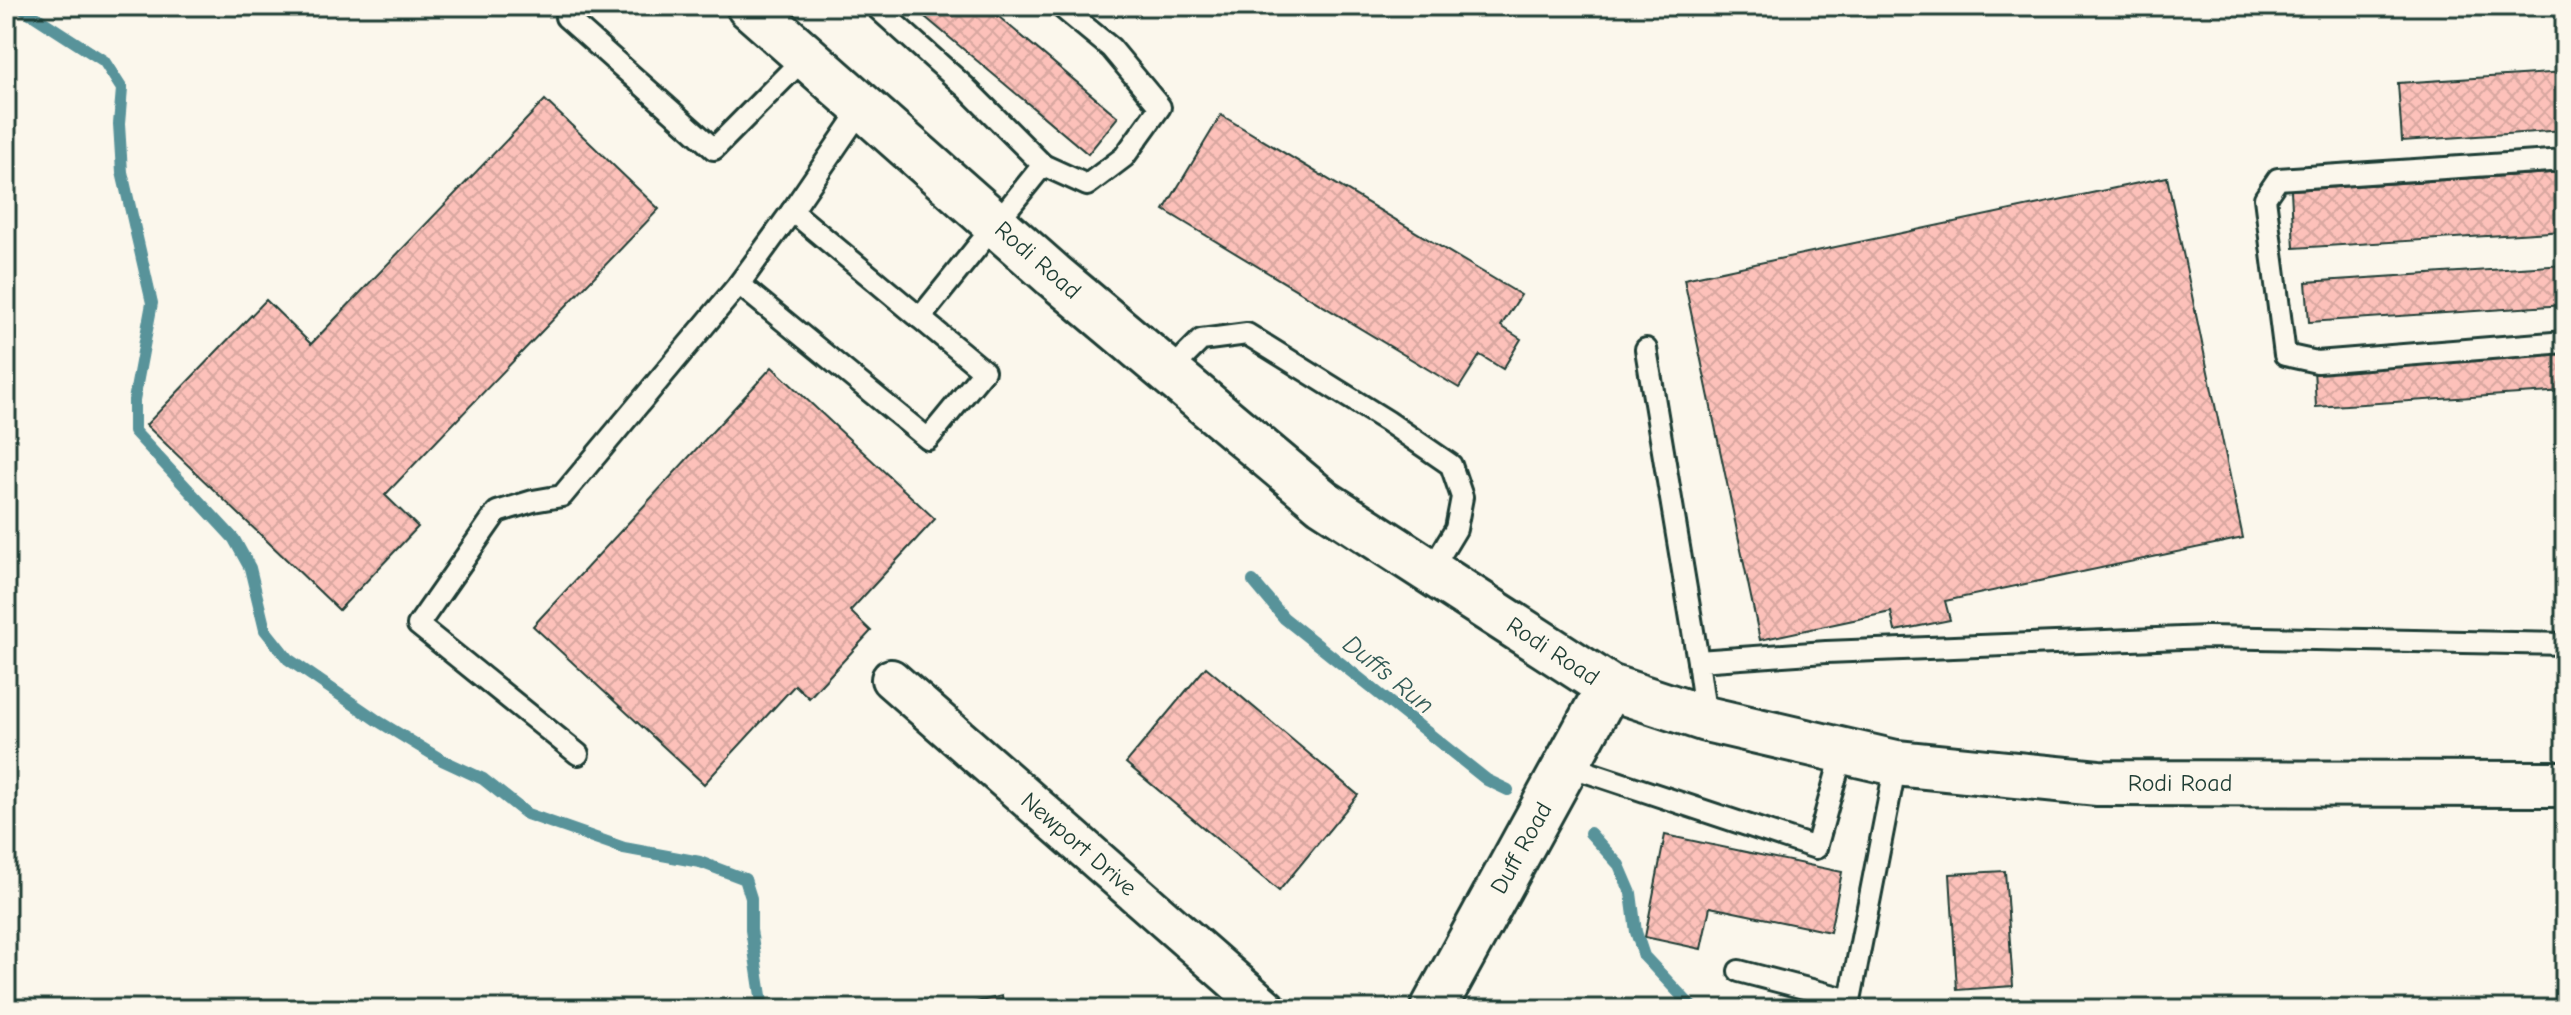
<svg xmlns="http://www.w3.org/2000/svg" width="2571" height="1015" viewBox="0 0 2571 1015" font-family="'Comic Neue',sans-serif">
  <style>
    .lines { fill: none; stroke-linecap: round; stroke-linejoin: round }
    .stream { stroke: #59939a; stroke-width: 12 }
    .building { fill: url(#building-cross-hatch); stroke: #1f3d34; stroke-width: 2 }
    .service-casing { stroke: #1f3d34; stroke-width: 26 }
    .minor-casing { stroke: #1f3d34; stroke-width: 44 }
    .tertiary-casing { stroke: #1f3d34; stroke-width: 50 }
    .primary-casing { stroke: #1f3d34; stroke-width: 50 }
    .service { stroke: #fbf7ec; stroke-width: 20 }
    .minor { stroke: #fbf7ec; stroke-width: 38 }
    .tertiary { stroke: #fbf7ec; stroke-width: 44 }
    .primary { stroke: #fbf7ec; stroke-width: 44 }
    .labels { text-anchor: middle; stroke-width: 6; stroke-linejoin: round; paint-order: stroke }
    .street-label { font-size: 24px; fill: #1f3d34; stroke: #fbf7ec }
    .water-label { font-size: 26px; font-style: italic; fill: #325a56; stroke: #fbf7ec }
  </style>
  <defs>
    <pattern id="building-cross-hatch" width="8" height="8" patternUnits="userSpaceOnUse" patternTransform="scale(2)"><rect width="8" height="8" fill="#fdc1ba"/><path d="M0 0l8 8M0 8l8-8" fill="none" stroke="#d8a7a0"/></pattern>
  </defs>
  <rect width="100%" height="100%" fill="#fbf7ec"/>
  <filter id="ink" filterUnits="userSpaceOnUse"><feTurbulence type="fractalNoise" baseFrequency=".0125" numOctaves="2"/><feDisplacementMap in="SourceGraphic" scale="16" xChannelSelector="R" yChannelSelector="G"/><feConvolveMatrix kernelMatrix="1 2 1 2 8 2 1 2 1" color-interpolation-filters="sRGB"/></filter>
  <g filter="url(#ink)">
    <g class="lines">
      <g class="stream">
        <path d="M 19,6 L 104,61 L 122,89 L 119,124 L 122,172 L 152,303 L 134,400 L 134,431 L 234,539 L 250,568 L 265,630 L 288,659 L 378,721 L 442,760 L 483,779 L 527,814 L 624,848 L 700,862 L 745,879 L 751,898 L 751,930 L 763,1009"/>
        <path d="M 1253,581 L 1284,618 L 1487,780 L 1508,790"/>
        <path d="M 1590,833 L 1619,865 L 1631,893 L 1636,932 L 1644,956 L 1694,1009"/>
      </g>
    </g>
    <g class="building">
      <path d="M 912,6 L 986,6 L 1118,117 L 1088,154 Z"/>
      <path d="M 2565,72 L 2565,130 L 2402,141 L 2398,83 Z"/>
      <path d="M 545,100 L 659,209 L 385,495 L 418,527 L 339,610 L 146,425 L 266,300 L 311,344 Z"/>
      <path d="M 1221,115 L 1521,295 L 1501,326 L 1521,339 L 1503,369 L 1480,355 L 1459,388 L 1164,210 Z"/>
      <path d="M 2565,172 L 2565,231 L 2294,248 L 2291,190 Z"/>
      <path d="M 2167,177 L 2243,538 L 1945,601 L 1950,620 L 1895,631 L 1891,612 L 1760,640 L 1684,279 Z"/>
      <path d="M 2565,265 L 2565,305 L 2309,322 L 2306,282 Z"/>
      <path d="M 2565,351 L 2565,391 L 2316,407 L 2314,368 Z"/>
      <path d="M 772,367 L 935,519 L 850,611 L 871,631 L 809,698 L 795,685 L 704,784 L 533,626 Z"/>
      <path d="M 1206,667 L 1358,795 L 1279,891 L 1126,763 Z"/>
      <path d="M 1665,835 L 1842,872 L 1830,932 L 1710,907 L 1701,949 L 1645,937 Z"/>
      <path d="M 2005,871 L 2013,986 L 1957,990 L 1950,874 Z"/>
      <path d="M 1002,996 L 1004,1009 L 946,1009 Z"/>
    </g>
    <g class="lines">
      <g class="service-casing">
        <g id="service">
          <path d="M 575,6 L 566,17 L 714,149 L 806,56"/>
          <path d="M 875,6 L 965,87 L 1043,165 L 1087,185 L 1124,157 L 1160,107 L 1111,48 L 1060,6"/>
          <path d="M 863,107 L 792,211 L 920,318 L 1043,165"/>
          <path d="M 2565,160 L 2278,179 L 2265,198 L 2285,355 L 2317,362 L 2565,342"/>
          <path d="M 792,211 L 739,284 L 928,439 L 984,371 L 920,318"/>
          <path d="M 1646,349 L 1698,661"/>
          <path d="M 1169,372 L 1201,340 L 1247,334 L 1387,421 L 1451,465 L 1462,497 L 1456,529 L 1430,572"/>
          <path d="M 1706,719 L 1698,661 L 1826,652 L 2207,637 L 2565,644"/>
          <path d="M 578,754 L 418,625 L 497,512 L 533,501 L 562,496 L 739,284"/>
          <path d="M 1566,765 L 1816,848 L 1843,751"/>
          <path d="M 1739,971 L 1850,1000 L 1896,763"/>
        </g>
      </g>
      <g class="minor-casing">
        <path id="minor" d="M 891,679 L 1267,1009"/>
      </g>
      <g class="tertiary-casing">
        <path id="tertiary" d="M 1433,1009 L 1609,687"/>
      </g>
      <g class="primary-casing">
        <path id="primary" d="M 749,6 L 1053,275 L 1323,502 L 1609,687 L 1706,719 L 1896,763 L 2098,783 L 2565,784"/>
      </g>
      <use href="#service" class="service"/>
      <use href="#minor" class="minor"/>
      <use href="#tertiary" class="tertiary"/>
      <use href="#primary" class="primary"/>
    </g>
  </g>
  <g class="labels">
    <g class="street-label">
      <text transform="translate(1038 260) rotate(41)" y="8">Rodi Road</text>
      <text transform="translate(1553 651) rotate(33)" y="8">Rodi Road</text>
      <text x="2180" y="791">Rodi Road</text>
      <text transform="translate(1079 844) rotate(41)" y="8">Newport Drive</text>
      <text transform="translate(1521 848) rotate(-61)" y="8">Duff Road</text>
    </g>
    <g class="water-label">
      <text transform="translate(1389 674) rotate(39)" y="9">Duffs Run</text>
    </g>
  </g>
  <rect width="2571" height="1015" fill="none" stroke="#fbf7ec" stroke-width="32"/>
  <rect x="16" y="16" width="2539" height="983" fill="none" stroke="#1f3d34" stroke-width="3" filter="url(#ink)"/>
</svg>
